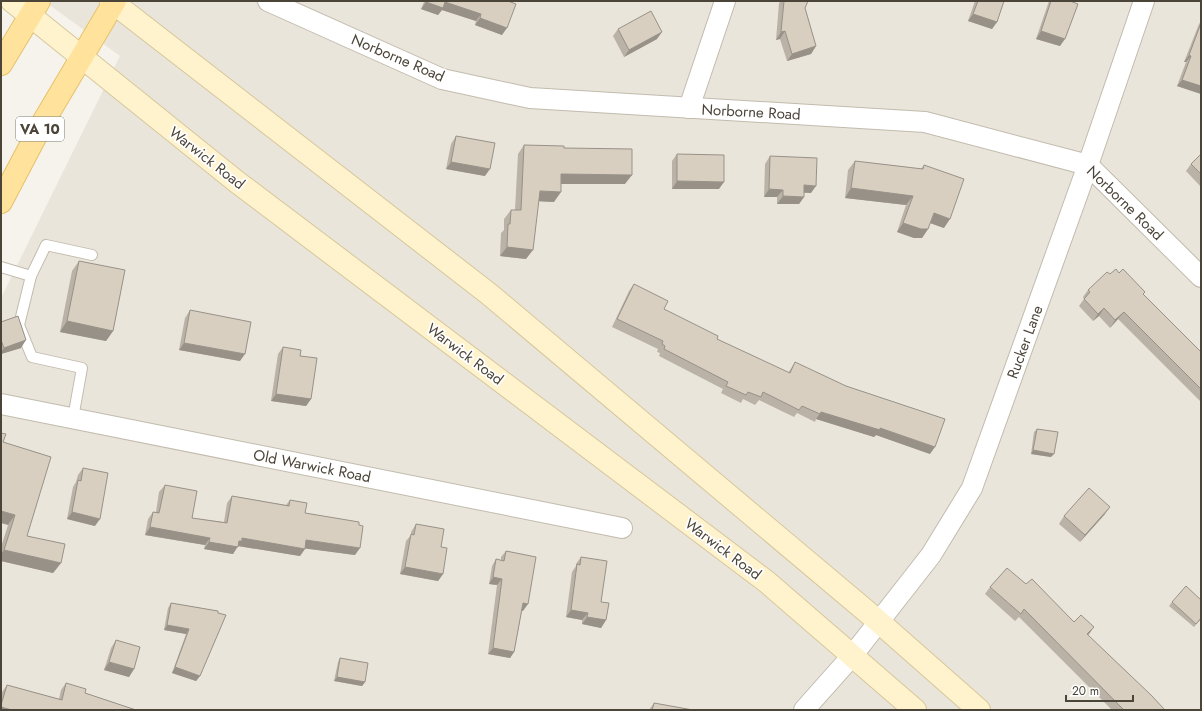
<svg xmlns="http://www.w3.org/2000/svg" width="1202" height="711" viewBox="0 0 1202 711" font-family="Jost,sans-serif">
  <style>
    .residential { fill: #eae5da }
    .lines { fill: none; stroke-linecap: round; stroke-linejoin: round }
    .lane-casing { stroke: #c2bbae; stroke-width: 12 }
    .street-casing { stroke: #c2bbae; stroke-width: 22 }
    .secondary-casing { stroke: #d6c79b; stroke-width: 24 }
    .primary-casing { stroke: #e6c16a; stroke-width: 24 }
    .lane { stroke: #fff; stroke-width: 10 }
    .street { stroke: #fff; stroke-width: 20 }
    .secondary { stroke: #fff3cd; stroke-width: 22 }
    .primary { stroke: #ffe39c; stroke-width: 22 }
    .wall { fill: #bab2a6 }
    .shaded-wall { fill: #979187 }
    .building { fill: #d8cfc1; stroke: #979187 }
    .labels { text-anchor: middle; stroke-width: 3.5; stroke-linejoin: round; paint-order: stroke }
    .shield { fill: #fff; stroke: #817c74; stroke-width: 1 }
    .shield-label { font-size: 14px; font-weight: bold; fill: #4b4439 }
    .street-label { font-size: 15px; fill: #4b4439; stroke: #fff }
  </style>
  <rect width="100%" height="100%" fill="#f6f3ec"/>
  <path class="residential" d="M 44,1 L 1201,1 L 1201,710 L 1,710 L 1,298 L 120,56 Z"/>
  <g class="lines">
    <g class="lane-casing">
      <g id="lane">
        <path d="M 1,267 L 31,276 L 46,245 L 92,255"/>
        <path d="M 31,276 L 19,325 L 32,357 L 82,368 L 73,418"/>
      </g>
    </g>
    <g class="street-casing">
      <g id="street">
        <path d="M 268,1 L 442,79 L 530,98 L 925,122 L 1088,165 L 1201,277"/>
        <path d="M 689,108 L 725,1"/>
        <path d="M 1,404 L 622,528"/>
        <path d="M 804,710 L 852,656 L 931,555 L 972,488 L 1088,165 L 1144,1"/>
      </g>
    </g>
    <g class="secondary-casing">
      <g id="secondary">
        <path d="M 12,1 L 237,182 L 767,582 L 915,710"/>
        <path d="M 111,1 L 489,294 L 878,621 L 979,710"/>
      </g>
    </g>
    <g class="primary-casing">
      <g id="primary">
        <path d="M 1,64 L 39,1"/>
        <path d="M 1,202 L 42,124 L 115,1"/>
      </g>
    </g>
    <use href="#lane" class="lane"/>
    <use href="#street" class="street"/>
    <use href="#secondary" class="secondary"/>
    <use href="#primary" class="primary"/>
  </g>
  <g class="wall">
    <path d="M 421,1 L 508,1 L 502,35 L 475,25 L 476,21 L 442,10 L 438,15 L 421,9 L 424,2 Z"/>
    <path d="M 781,1 L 808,1 L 805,8 L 816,46 L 811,54 L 787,61 L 780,39 L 776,40 L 779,3 Z"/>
    <path d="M 975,1 L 1004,1 L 997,22 L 992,29 L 968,21 Z"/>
    <path d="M 1049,1 L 1070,1 L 1060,46 L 1036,39 Z"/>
    <path d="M 1201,21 L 1201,94 L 1177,86 L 1186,62 L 1184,62 L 1199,24 Z"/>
    <path d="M 618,29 L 657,39 L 624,57 L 613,36 Z"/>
    <path d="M 456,136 L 485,176 L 446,169 L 451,144 Z"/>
    <path d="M 524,145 L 564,148 L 625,184 L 561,184 L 554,202 L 538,201 L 526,259 L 500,256 L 501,233 L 504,230 L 504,219 L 511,210 L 515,210 L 518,154 Z"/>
    <path d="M 677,154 L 719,189 L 672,189 L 672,161 Z"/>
    <path d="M 1201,154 L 1201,187 L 1186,171 L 1191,164 Z"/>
    <path d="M 770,156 L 811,193 L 804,193 L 804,197 L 799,204 L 777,204 L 777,197 L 764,197 L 765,164 Z"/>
    <path d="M 855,161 L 921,169 L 924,165 L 944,228 L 930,223 L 928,229 L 922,238 L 914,238 L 897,232 L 906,205 L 845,198 L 848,170 Z"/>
    <path d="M 79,261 L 113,331 L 106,341 L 60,332 L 72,271 Z"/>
    <path d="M 1119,273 L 1145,292 L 1143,294 L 1201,352 L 1201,402 L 1118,319 L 1110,328 L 1099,316 L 1093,321 L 1079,306 L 1084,299 L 1083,297 L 1088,290 L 1110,274 Z"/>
    <path d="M 634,284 L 664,309 L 717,339 L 788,373 L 795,362 L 930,454 L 876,435 L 874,437 L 816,419 L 815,422 L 797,413 L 794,417 L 759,400 L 755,405 L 743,399 L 741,403 L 721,393 L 723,389 L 659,356 L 660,353 L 657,352 L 658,349 L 612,327 L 629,291 Z"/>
    <path d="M 190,310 L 240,361 L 179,350 L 185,318 Z"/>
    <path d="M 1,322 L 21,348 L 1,354 Z"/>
    <path d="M 283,347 L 300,356 L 311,399 L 306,406 L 271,401 L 278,354 Z"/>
    <path d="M 1037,429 L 1051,457 L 1031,454 L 1034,432 Z"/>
    <path d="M 3,442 L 27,536 L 61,563 L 53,573 L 1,561 L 1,547 L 8,525 Z"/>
    <path d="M 83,468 L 95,526 L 67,519 L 73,487 L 76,482 L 78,475 Z"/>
    <path d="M 165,485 L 192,518 L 224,522 L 227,503 L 232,496 L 286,505 L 290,500 L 355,555 L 305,548 L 300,556 L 238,546 L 233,554 L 204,549 L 205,545 L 145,535 L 148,519 L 153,512 L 156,512 L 159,492 Z"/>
    <path d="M 1105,514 L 1080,542 L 1059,524 L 1064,516 Z"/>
    <path d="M 416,524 L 441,547 L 443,574 L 438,581 L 400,574 L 406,541 L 411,535 L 411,532 Z"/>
    <path d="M 506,551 L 523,611 L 522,610 L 514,652 L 510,658 L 488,654 L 497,585 L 489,584 L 492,566 L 496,559 L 501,560 L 501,557 Z"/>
    <path d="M 581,557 L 601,602 L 606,620 L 601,628 L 582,624 L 582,620 L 566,617 L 572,572 L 576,566 L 576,564 Z"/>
    <path d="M 1026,584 L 1074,622 L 1165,710 L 1112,710 L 1019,617 L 1015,621 L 985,594 L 990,587 Z"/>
    <path d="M 1201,600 L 1201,619 L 1194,627 L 1169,606 L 1172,602 Z"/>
    <path d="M 171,603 L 218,611 L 200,676 L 196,681 L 172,673 L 186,634 L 164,630 L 168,608 Z"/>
    <path d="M 116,640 L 134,669 L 129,677 L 104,670 L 111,648 Z"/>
    <path d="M 340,658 L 365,682 L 362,686 L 334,681 L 338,662 Z"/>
    <path d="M 66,683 L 85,693 L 136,710 L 1,710 L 1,695 L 2,692 L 7,685 L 59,699 L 61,690 Z"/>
    <path d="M 654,703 L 693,710 L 649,710 Z"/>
  </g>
  <g class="shaded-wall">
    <path d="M 426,2 L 445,2 L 481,14 L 476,21 L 442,10 L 438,15 L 421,9 Z"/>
    <path d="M 973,14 L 997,22 L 992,29 L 968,21 Z"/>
    <path d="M 480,18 L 507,28 L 502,35 L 475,25 Z"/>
    <path d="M 785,31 L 780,39 L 776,40 L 781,32 Z"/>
    <path d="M 1041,31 L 1065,39 L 1060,46 L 1036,39 Z"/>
    <path d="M 662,32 L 657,39 L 624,57 L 629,50 Z"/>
    <path d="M 816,46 L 811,54 L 787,61 L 792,54 Z"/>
    <path d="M 1189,55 L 1191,56 L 1186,62 L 1184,62 Z"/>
    <path d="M 1182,80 L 1201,86 L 1201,94 L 1177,86 Z"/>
    <path d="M 451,162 L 490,169 L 485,176 L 446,169 Z"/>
    <path d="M 561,174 L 632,175 L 625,184 L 555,184 Z"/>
    <path d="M 677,181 L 724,182 L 719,189 L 672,189 Z"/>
    <path d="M 804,185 L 816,186 L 811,193 L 799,192 Z"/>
    <path d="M 851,188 L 913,196 L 906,205 L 845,198 Z"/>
    <path d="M 769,189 L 783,190 L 777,197 L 764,197 Z"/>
    <path d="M 540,191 L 561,192 L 554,202 L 533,201 Z"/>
    <path d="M 783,196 L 804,197 L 799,204 L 777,204 Z"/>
    <path d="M 934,213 L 950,219 L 944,228 L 927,222 Z"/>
    <path d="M 903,223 L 928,229 L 922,238 L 914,238 L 897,232 Z"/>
    <path d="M 507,247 L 533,250 L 526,259 L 500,256 Z"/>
    <path d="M 1104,308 L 1099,316 L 1093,321 L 1098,314 Z"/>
    <path d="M 1124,312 L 1118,319 L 1110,328 L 1115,320 Z"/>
    <path d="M 67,321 L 113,331 L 106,341 L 60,332 Z"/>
    <path d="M 26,340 L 21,348 L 1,354 L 1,352 L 4,348 Z"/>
    <path d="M 184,343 L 245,354 L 240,361 L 179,350 Z"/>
    <path d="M 276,394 L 311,399 L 306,406 L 271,401 Z"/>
    <path d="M 821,412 L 880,428 L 935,447 L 930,454 L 876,435 L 874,437 L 816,419 Z"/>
    <path d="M 1033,450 L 1054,454 L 1051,457 L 1031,454 Z"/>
    <path d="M 1110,507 L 1105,514 L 1080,542 L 1085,535 Z"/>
    <path d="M 1,511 L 15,515 L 8,525 L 1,523 Z"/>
    <path d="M 72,512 L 100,519 L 95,526 L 67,519 Z"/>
    <path d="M 150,527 L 210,538 L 205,545 L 145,535 Z"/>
    <path d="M 242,538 L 305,549 L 300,556 L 238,546 L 233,554 L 204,549 L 209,542 L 239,541 Z"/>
    <path d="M 306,540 L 360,548 L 355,555 L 301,548 Z"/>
    <path d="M 4,550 L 61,563 L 53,573 L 1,561 L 1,554 Z"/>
    <path d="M 405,567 L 443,574 L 438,581 L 400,574 Z"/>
    <path d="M 493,577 L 502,579 L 497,585 L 489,584 Z"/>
    <path d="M 523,603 L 528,604 L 523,611 L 518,610 Z"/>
    <path d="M 571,610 L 588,613 L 582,620 L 566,617 Z"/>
    <path d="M 587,617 L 606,620 L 601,628 L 582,624 Z"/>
    <path d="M 167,625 L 189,629 L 186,634 L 164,630 Z"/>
    <path d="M 1094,627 L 1089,634 L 1082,641 L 1087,634 Z"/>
    <path d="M 493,648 L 514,652 L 510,658 L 488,654 Z"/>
    <path d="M 109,662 L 134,669 L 129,677 L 104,670 Z"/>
    <path d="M 175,667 L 200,676 L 196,681 L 172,673 Z"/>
    <path d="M 337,677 L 365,682 L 362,686 L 334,681 Z"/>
    <path d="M 1,707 L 12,710 L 1,710 Z"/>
  </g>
  <g class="building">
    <path d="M 427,1 L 508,1 L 516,4 L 507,28 L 480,18 L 481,14 L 445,2 L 443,8 L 426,2 Z"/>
    <path d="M 784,1 L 808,1 L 805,8 L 816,46 L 792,54 L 785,31 L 781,32 Z"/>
    <path d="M 978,1 L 1004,1 L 997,22 L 973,14 Z"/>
    <path d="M 1051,1 L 1070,1 L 1078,4 L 1065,39 L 1041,31 Z"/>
    <path d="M 651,11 L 662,32 L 629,50 L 618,29 Z"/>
    <path d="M 1201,23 L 1201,86 L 1182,80 L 1191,56 L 1189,55 Z"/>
    <path d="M 456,136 L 495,143 L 490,169 L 451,162 Z"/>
    <path d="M 524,145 L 564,146 L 564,148 L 632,149 L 632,175 L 561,174 L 561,192 L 540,191 L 533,250 L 507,247 L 508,224 L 510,224 L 511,210 L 521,210 Z"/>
    <path d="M 677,154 L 724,155 L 724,182 L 677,181 Z"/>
    <path d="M 1201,154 L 1201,174 L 1191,164 Z"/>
    <path d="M 770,156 L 817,158 L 816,186 L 804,185 L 804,197 L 783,196 L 783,190 L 769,189 Z"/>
    <path d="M 855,161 L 923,169 L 924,165 L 964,179 L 950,219 L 934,213 L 928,229 L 921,229 L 903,223 L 913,196 L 851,188 Z"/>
    <path d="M 79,261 L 125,270 L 113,331 L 67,321 Z"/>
    <path d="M 1116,269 L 1119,273 L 1123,269 L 1145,292 L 1143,294 L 1201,352 L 1201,389 L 1124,312 L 1115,320 L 1104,308 L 1098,314 L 1084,299 L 1090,292 L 1088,290 L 1107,272 L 1110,274 Z"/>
    <path d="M 634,284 L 668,301 L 664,309 L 718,336 L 717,339 L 790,373 L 795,362 L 846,386 L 945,419 L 935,447 L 880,428 L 880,430 L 821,412 L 820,414 L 802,406 L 799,410 L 763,392 L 761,397 L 748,392 L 746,395 L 726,386 L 728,382 L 664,349 L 665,346 L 662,344 L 663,341 L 617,319 Z"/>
    <path d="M 190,310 L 251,322 L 245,354 L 184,343 Z"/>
    <path d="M 18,316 L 26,340 L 4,348 L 1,340 L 1,322 Z"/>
    <path d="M 283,347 L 301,350 L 300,356 L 317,358 L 311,399 L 276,394 Z"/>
    <path d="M 1037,429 L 1058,432 L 1054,454 L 1033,450 Z"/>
    <path d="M 1,433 L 6,434 L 3,442 L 51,457 L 27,536 L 65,544 L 61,563 L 4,550 L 15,515 L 1,511 Z"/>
    <path d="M 83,468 L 108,473 L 100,519 L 72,512 L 78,480 L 81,481 Z"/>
    <path d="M 165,485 L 197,491 L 192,518 L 227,523 L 232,496 L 289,506 L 290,500 L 307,503 L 305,513 L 359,522 L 359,525 L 363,526 L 360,548 L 306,540 L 305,549 L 242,538 L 242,541 L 239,541 L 238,547 L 209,542 L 210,538 L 150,527 L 153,512 L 159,513 Z"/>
    <path d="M 1089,488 L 1110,507 L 1085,535 L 1064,516 Z"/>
    <path d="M 416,524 L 444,529 L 441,547 L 447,548 L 443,574 L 405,567 L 411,534 L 414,535 Z"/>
    <path d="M 506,551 L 536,557 L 528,604 L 523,603 L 514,652 L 493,648 L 502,579 L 493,577 L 496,559 L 504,561 Z"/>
    <path d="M 581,557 L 607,561 L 601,602 L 609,603 L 606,620 L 587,617 L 588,613 L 571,610 L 577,564 L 580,565 Z"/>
    <path d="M 1007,568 L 1026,584 L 1032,579 L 1074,622 L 1081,615 L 1094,627 L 1087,634 L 1151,695 L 1165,710 L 1124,710 L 1024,609 L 1021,614 L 990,587 Z"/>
    <path d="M 1186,586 L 1201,600 L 1201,618 L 1196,624 L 1172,602 Z"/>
    <path d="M 171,603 L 218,611 L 218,613 L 226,615 L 200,676 L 175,667 L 189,629 L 167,625 Z"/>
    <path d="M 116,640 L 140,647 L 134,669 L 109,662 Z"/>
    <path d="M 340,658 L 368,663 L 365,682 L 337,677 Z"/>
    <path d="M 66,683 L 86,689 L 85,693 L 136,710 L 12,710 L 1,707 L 1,705 L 7,685 L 62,700 Z"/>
    <path d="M 654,703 L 693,710 L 652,710 Z"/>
  </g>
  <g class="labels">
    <rect class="shield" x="16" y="117" width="48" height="24" rx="3"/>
    <g class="shield-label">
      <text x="40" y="134">VA 10</text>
    </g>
    <g class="street-label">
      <text transform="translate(398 58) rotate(23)" y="5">Norborne Road</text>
      <text transform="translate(751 112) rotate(3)" y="5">Norborne Road</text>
      <text transform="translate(207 158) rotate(38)" y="5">Warwick Road</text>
      <text transform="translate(1125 203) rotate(44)" y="5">Norborne Road</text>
      <text transform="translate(1025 342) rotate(-70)" y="5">Rucker Lane</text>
      <text transform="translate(465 354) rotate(37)" y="5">Warwick Road</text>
      <text transform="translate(312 466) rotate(11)" y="5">Old Warwick Road</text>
      <text transform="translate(723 549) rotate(37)" y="5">Warwick Road</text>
    </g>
  </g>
  <rect width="1202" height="711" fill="none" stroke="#4b4439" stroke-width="4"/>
  <path d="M1066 695v6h67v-6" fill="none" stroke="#4b4439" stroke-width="2"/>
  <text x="1072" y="695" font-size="12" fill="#4b4439" stroke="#ffffff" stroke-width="3" paint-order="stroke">20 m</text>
</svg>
